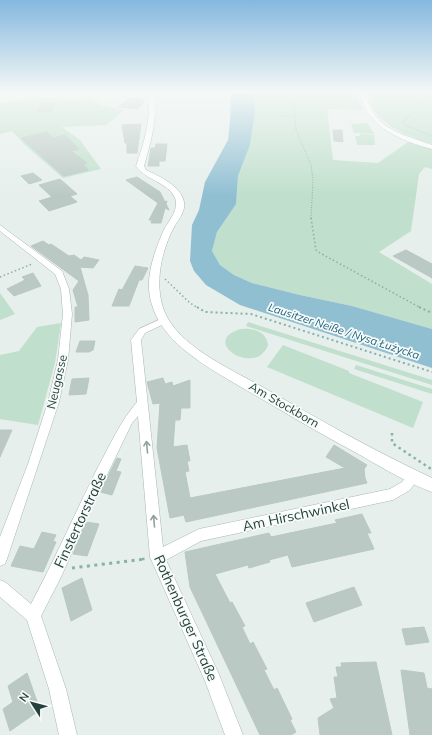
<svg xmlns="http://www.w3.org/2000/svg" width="432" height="735" viewBox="0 0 432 735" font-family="Mulish,sans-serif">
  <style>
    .green { fill: #c0dfcc }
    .water { fill: #90bfd2 }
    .building { fill: #bbc9c5; stroke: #b8c8c4 }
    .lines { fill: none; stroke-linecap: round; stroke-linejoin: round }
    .minor-casing { stroke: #a8b7b4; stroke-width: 1 }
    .tertiary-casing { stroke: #a8b7b4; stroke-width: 1 }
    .secondary-casing { stroke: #a4bab5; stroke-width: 1 }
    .path-far4 { stroke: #87b1a9; stroke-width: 1; stroke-dasharray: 1 1.5; stroke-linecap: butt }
    .path-far3 { stroke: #87b1a9; stroke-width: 1.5; stroke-dasharray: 1.5 2.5; stroke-linecap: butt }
    .path-far2 { stroke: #87b1a9; stroke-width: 2; stroke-dasharray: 2 3; stroke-linecap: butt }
    .path-far1 { stroke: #87b1a9; stroke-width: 2.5; stroke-dasharray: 2.5 3.5; stroke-linecap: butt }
    .path { stroke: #87b1a9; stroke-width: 3; stroke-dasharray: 3 4.5; stroke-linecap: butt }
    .minor { fill: #fff; fill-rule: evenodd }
    .tertiary { fill: #fff; fill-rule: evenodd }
    .secondary { fill: #fff; fill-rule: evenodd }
    .oneway { stroke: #92a09e }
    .labels { text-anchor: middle; stroke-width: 3.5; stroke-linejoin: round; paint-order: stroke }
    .far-water-label { font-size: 11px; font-style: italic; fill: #1f617c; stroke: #f7fbf9 }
    .street-label { font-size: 12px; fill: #25413d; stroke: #f7fbf9 }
    .near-street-label { font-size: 14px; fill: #25413d; stroke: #f7fbf9 }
  </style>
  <rect width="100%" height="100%" fill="#e6efec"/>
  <g class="green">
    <path d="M 254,93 L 356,93 L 363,110 L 327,109 L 333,160 L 378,163 L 411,140 L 432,147 L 432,169 L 425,167 L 419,174 L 411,231 L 379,252 L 432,284 L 432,329 L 352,306 L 300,295 L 252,283 L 234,275 L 220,265 L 212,251 L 217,232 L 236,203 L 238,176 L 250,145 L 255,112 Z"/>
    <path d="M 366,93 L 432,93 L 432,144 C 411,137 387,129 374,110 C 371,105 369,98 366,93 Z"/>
    <path d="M 90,97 L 101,105 L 124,110 L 106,125 L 62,127 L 80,140 L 101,169 L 63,178 L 24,144 L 12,131 L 0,134 L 0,104 C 14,101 29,98 43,98 C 61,98 72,102 90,97 Z"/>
    <path d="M 365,123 L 368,124 L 374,134 L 354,133 L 351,124 Z"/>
    <path d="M 360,134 L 374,135 L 375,145 L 357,145 L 355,136 L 360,136 Z"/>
    <path d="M 0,293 L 15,314 L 0,320 Z"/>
    <path d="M 248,322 L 432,380 L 432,385 L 246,326 Z"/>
    <path d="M 61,323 L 55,363 L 38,425 L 0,419 L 0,355 L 19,351 L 37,327 Z"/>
    <path d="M 241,329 C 253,328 266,331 268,345 C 256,378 198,341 241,329 Z"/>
    <path d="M 283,345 L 349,371 L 349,373 L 423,402 L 413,428 L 267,367 Z"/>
    <path d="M 356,365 L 432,389 L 432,394 L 354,369 Z"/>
  </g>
  <path class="water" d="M 231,93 L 254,93 L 255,112 L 250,145 L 238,176 L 236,204 L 217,232 L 212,251 L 220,265 L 234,275 L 252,283 L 300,295 L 352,306 L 432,329 L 432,368 L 240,305 L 206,285 L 194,271 L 190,261 L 192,225 L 199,210 L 205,182 L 228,140 L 230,122 Z"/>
  <g class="building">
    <path d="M 129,98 L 144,100 L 138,109 L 118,107 Z"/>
    <path d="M 42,102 L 56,102 L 52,112 L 38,112 Z"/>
    <path d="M 141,124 L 137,153 L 127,153 L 127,143 L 125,143 L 122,125 Z"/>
    <path d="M 333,130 L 342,130 L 343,142 L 334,141 Z"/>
    <path d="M 47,132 L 53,138 L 65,135 L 79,149 L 71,151 L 87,163 L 83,164 L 88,170 L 64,176 L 21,138 Z"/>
    <path d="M 156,144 L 167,144 L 165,161 L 159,161 L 159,166 L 148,166 L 151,148 L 155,148 Z"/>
    <path d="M 33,173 L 42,180 L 29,184 L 21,176 Z"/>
    <path d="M 137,177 L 160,192 L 165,202 L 167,201 L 166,204 L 169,210 L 165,208 L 161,223 L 151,223 L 152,220 L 149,220 L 158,203 L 126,180 Z"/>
    <path d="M 60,179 L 77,194 L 70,196 L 77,202 L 49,211 L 39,201 L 52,197 L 39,185 Z"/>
    <path d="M 43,241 L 49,245 L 51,244 L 69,256 L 74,255 L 81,260 L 84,257 L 99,260 L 93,268 L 80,267 L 88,295 L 89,320 L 75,322 L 75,307 L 78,307 L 73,290 L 79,281 L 31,246 Z"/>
    <path d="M 406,250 L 432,264 L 432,278 L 393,256 Z"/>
    <path d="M 135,266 L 148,268 L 142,280 L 139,280 L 129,306 L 112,306 L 119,289 L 122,290 Z"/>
    <path d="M 33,273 L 41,286 L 14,296 L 7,289 L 25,280 L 22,277 Z"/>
    <path d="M 80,341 L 95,341 L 93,350 L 89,352 L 76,352 Z"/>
    <path d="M 89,378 L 86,394 L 69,395 L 72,379 Z"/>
    <path d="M 163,378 L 165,384 L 172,382 L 173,386 L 190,380 L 190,408 L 181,408 L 180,420 L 175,420 L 173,447 L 187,445 L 190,461 L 187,461 L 189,471 L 185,472 L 190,498 L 345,468 L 326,457 L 334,445 L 367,465 L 364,469 L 365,478 L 367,483 L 186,522 L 184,515 L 170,518 L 157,448 L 160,403 L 153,404 L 147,382 Z"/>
    <path d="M 0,430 L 12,430 L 0,457 Z"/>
    <path d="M 117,458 L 121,459 L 116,471 L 121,472 L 112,495 L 100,492 Z"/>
    <path d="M 362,514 L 371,533 L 367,533 L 374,549 L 292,567 L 288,555 L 269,560 L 270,562 L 249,568 L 248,565 L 215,574 L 230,603 L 232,602 L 245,626 L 242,627 L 250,644 L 253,642 L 267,669 L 264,670 L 274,690 L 277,688 L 292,719 L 290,720 L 296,732 L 291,735 L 260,735 L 190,587 L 185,552 L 269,533 L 271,537 L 337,523 L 335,520 Z"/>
    <path d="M 86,522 L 99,524 L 87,556 L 73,554 Z"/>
    <path d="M 42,532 L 56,535 L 53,541 L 56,542 L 43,572 L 11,566 L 20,546 L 34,549 Z"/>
    <path d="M 82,578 L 92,610 L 71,621 L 62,588 Z"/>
    <path d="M 354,587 L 362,605 L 314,622 L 306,603 Z"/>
    <path d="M 424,627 L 429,642 L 406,645 L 402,629 Z"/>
    <path d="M 376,662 L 392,735 L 320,735 L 318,718 L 334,708 L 330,699 L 337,698 L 334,677 L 338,677 L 336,667 L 342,667 L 341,663 Z"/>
    <path d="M 401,670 L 424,673 L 427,688 L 432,689 L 432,735 L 410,735 Z"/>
    <path d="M 27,673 L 40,710 L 10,731 L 3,709 L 13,702 L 8,686 Z"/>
  </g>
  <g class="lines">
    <g class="minor-casing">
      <g id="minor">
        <path d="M 0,225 L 62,271 L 69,289 L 72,314 L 68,360 L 59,402 L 7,559 L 5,564 L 0,566 L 0,537 L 28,464 L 48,402 L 58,360 L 63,314 L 61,289 L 55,274 L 0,231 Z"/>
        <path d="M 163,318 L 166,319 L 168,321 L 166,323 L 145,333 L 141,340 L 163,547 L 199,529 L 390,489 L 402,482 L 409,473 L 413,472 L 417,473 L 419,477 L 410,490 L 393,500 L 201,541 L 166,560 L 218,672 L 243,735 L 225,735 L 205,681 L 150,557 L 138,416 L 132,423 L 90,510 L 62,575 L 41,616 L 66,689 L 77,735 L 59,735 L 49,689 L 27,620 L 0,597 L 0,580 L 5,582 L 31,604 C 55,559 75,513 98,467 C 110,445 120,422 137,402 L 131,340 L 139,329 Z"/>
      </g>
    </g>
    <g class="tertiary-casing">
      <path id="tertiary" d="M 148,93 L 154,93 C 157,123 152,137 144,166 L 146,170 C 159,176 181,186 184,202 C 186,212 177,221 173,229 C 160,255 153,290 167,317 C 185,350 235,371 266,389 C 321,421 375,451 432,478 L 432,492 C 408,483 384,469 362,456 C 332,440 302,423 272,405 C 242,387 210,371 183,349 C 169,337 157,322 152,305 C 144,281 153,256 162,234 C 166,223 180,211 175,198 C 168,182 145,180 136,166 C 145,138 151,123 148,93 Z"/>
    </g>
    <g class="secondary-casing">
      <path id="secondary" d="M 359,93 L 363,93 C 367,100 370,108 375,115 C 387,132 413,138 432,145 L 432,149 C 399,140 369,128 359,93 Z"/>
    </g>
    <g class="path-far4">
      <path d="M 293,93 L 296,130 L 311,165 L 313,180 L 311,219"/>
      <path d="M 432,95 L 403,122 L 405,125 L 432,136"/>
      <path d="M 373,97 L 375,100 L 401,93"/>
      <path d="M 281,116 L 294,117"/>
    </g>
    <g class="path-far3">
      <path d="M 311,218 L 316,250 L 320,253 L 421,308"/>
      <path d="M 0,277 L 32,264"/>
      <path d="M 165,279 L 190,303 L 198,308"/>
    </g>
    <g class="path-far2">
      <path d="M 197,307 L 205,312 L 251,314 L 432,372"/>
      <path d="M 419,307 L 432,313"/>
    </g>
    <g class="path-far1">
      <path d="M 392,433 L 392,443 L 431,469 L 431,471"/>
      <path d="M 142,559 L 145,559"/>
    </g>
    <path class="path" d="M 72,568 L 145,559"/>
    <use href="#minor" class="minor"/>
    <use href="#tertiary" class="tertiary"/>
    <use href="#secondary" class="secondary"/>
  </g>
  <defs><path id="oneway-shaft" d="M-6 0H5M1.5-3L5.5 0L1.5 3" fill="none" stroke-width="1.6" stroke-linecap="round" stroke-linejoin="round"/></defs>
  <g class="oneway">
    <use href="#oneway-shaft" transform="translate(147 447) rotate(-95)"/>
    <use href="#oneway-shaft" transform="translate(154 521) rotate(-95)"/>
  </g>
  <linearGradient id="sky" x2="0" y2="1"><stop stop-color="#85b8df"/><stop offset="0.47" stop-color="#f4f8f6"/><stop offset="1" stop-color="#f4f8f6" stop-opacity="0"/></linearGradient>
  <rect width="432" height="196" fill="url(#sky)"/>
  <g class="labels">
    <g class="far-water-label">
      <text transform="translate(344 331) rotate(18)" y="4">Lausitzer Neiße / Nysa Łużycka</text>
    </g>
    <g class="street-label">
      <text transform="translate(57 382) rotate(-77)" y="4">Neugasse</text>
      <text transform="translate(284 405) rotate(30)" y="4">Am Stockborn</text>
    </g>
    <g class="near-street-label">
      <text transform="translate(296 515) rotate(-12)" y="5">Am Hirschwinkel</text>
      <text transform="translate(80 520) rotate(-65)" y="5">Finstertorstraße</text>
      <text transform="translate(186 618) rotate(66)" y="5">Rothenburger Straße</text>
    </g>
  </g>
  <g transform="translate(32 703) rotate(306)" stroke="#f7fbf9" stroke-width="3" paint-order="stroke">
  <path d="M0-3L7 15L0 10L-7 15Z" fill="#25413d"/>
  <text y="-6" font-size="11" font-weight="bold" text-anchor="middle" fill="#25413d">N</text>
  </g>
</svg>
